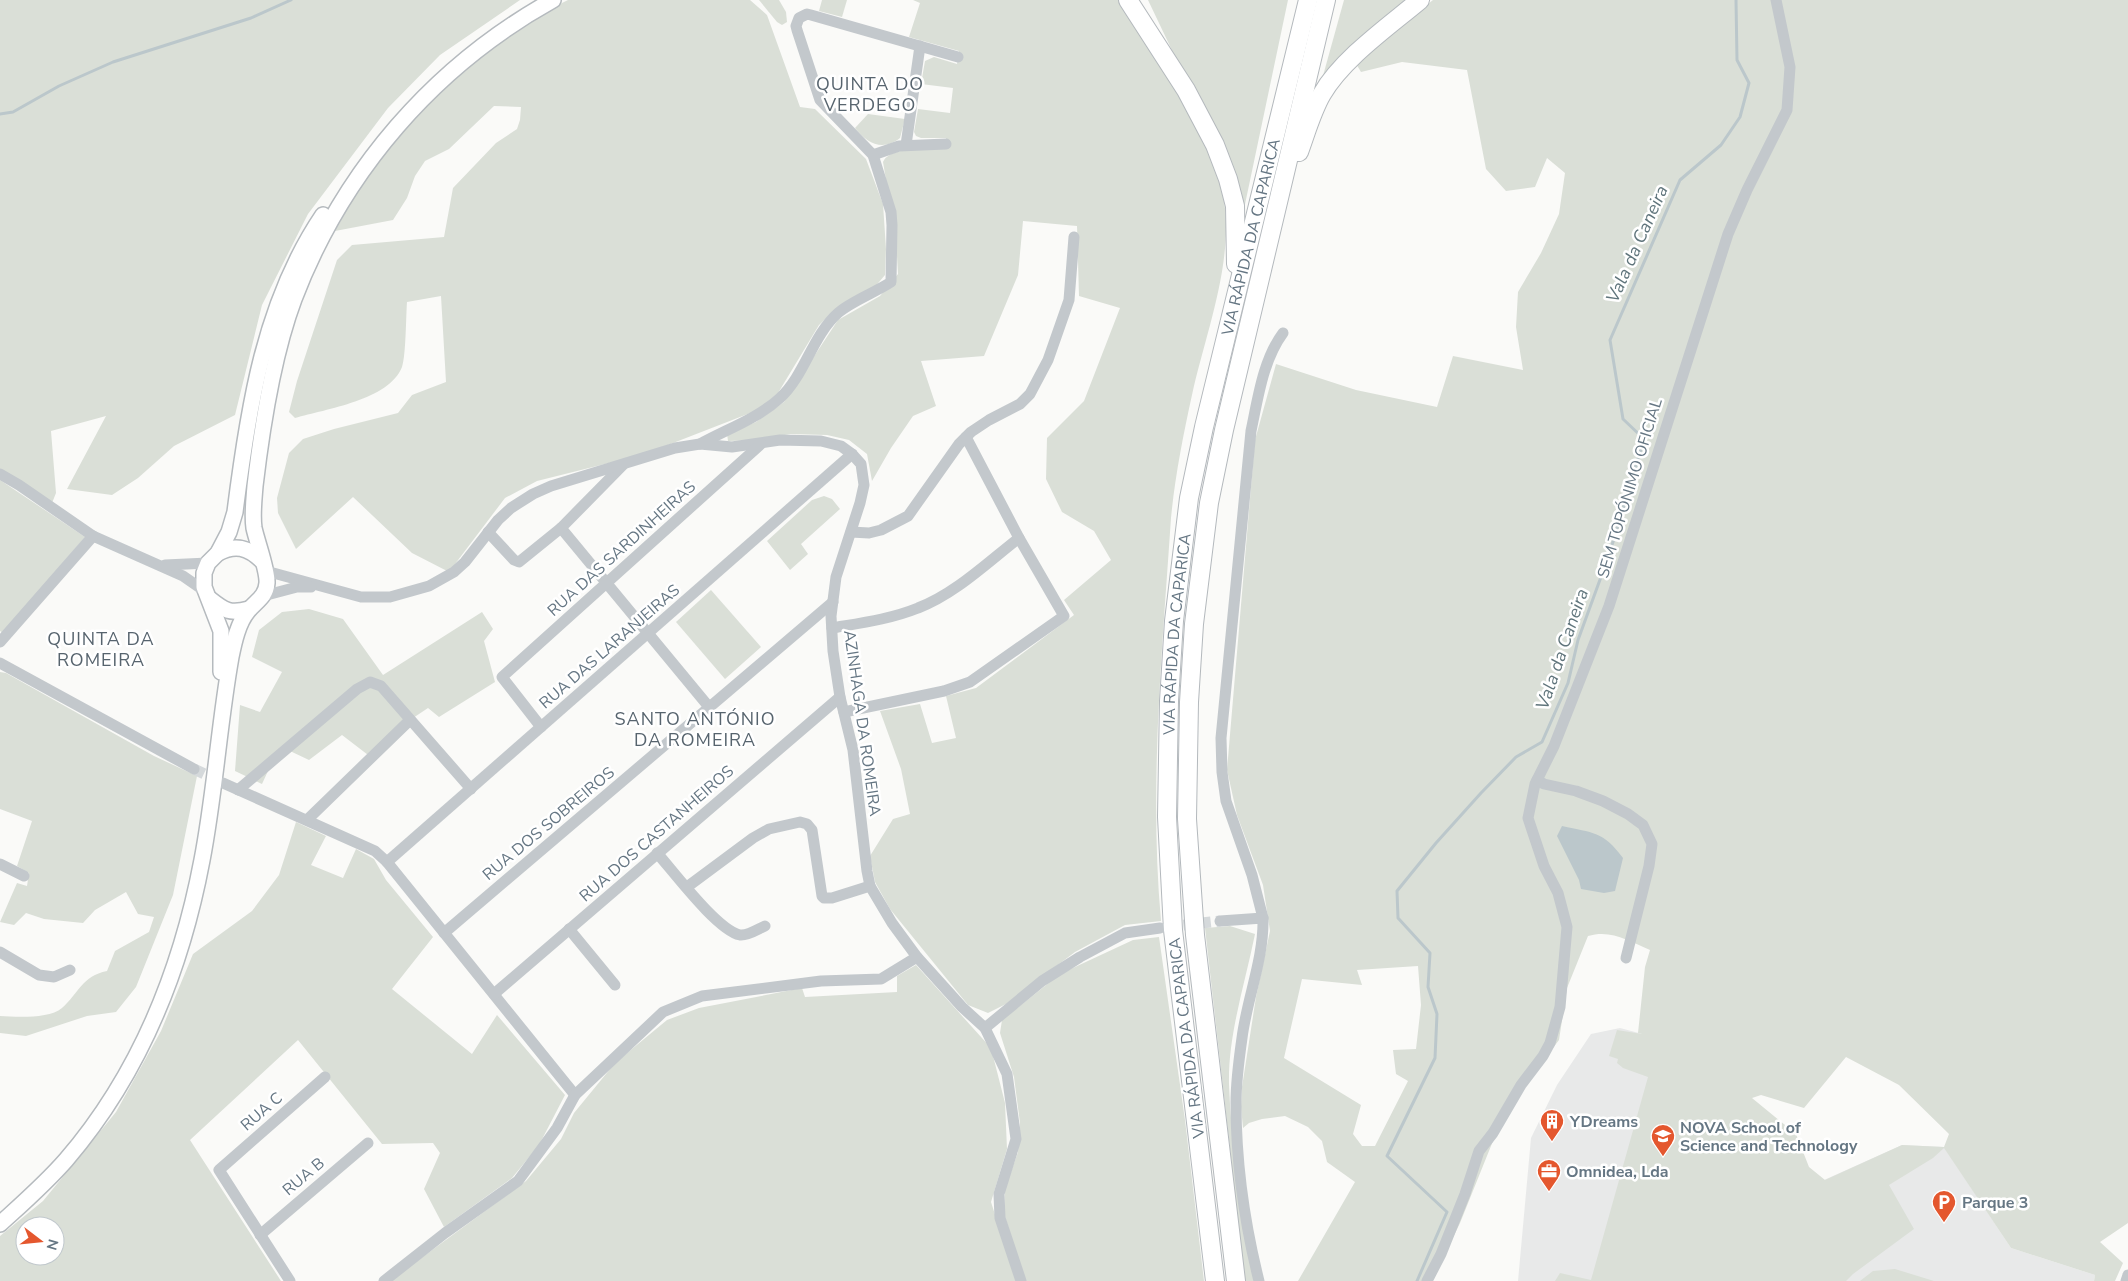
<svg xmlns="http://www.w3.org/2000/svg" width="2128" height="1281" viewBox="0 0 2128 1281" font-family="'Nunito Sans',sans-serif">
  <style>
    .built { fill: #e8e9e9 }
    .green { fill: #dadfd7; fill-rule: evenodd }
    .water { fill: #bbc7cb }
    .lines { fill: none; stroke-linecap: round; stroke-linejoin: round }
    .stream { stroke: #bbc7cb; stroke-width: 3 }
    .minor-tunnel { stroke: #d5d9db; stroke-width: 11; stroke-dasharray: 11 5.5; stroke-linecap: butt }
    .major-casing { stroke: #b5babe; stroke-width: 18 }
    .highway-casing { stroke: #b4b9bd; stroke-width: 20 }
    .minor { stroke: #c3c8cc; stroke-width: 11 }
    .major { stroke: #fff; stroke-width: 15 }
    .highway { stroke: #fff; stroke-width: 18 }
    .labels { text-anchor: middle; stroke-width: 5; stroke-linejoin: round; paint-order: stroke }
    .street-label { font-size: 16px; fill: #657683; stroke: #fff }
    .poi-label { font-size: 16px; font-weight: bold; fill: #657683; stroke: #fff; text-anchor: start }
    .neighbourhood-label { font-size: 18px; letter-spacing: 1px; fill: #57646e; stroke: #fff }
    .water-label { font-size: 18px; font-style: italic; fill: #60757c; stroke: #fff }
  </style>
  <rect width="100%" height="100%" fill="#fafaf8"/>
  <path class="built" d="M 1620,1028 L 1650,1036 L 1824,1180 L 1902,1145 L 1944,1147 L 2011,1248 L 2095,1275 L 2094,1281 L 1518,1281 L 1531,1138 L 1557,1085 L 1591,1034 Z"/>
  <g class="green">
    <path d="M 0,0 L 520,0 L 440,55 L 388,108 L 308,214 L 262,305 L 235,415 L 174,446 L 138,478 L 112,495 L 67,489 L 106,416 L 51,431 L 56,493 L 52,503 L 0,470 Z"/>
    <path d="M 568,0 L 750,0 L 767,15 L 800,107 L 815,109 L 866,159 L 883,204 L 886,249 L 885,275 L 874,288 L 839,306 L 819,325 L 778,393 L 758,410 L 668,445 L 621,460 L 537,481 L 505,498 L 449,572 L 412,553 L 353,497 L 296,549 L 278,513 L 277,498 L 289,453 L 303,439 L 334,429 L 398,413 L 412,395 L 446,382 L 441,296 L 407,302 C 406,315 406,356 402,367 C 389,400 326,409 295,418 L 289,412 L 297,381 L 337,260 L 352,245 L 444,237 L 453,188 L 496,143 L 517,129 L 520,120 L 521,107 L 494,106 L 449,149 L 425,161 L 415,176 L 407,198 L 393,220 L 335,231 L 367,174 L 429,100 L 520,24 Z"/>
    <path d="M 759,0 L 779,0 L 786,12 L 787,22 L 782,25 L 777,22 Z"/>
    <path d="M 822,0 L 847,0 L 842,17 L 819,11 Z"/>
    <path d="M 913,0 L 1118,0 L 1125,7 C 1148,42 1169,77 1189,114 C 1203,138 1216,163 1222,190 C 1237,255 1206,331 1192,395 C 1183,436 1175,477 1171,518 C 1162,652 1149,787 1161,921 L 1125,925 L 1075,952 L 1006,1004 L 988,1013 L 968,1005 L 890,909 L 875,882 L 870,856 L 893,819 L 910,814 L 901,769 L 880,711 L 920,704 L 932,743 L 956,738 L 946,696 L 976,688 L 1074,615 L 1064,600 L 1111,560 L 1094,531 L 1062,512 L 1046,479 L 1047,438 L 1084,401 L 1120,308 L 1079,296 L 1077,226 L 1023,221 L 1018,275 L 984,356 L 921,361 L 936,406 L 913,416 L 891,448 L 872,481 L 867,454 L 849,440 L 827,435 L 790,434 L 759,440 L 728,441 L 727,434 L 756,422 L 784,402 L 838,320 L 880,296 L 898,274 L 896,239 L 883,162 C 890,146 929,149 945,149 L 946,138 L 921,138 L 916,136 L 914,132 L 918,109 L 950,113 L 953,88 L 921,84 L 925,61 L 934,57 L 957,64 L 959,51 L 909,37 L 920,3 Z"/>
    <path d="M 1148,0 L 1288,0 L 1244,209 L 1238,189 Z"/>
    <path d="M 1344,0 L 1410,0 L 1321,83 Z"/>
    <path d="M 1433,0 L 2128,0 L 2128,1223 L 2100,1242 L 2123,1263 L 2115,1281 L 2094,1281 L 2095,1275 L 2011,1248 L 1944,1148 L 1933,1158 L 1889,1185 L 1914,1229 L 1853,1274 L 1846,1281 L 1555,1281 L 1560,1273 L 1591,1280 L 1648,1077 L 1623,1068 L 1617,1063 L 1618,1059 L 1609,1056 L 1617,1030 L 1642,1034 L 1638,1033 L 1645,967 L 1650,950 C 1629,941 1611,929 1588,936 L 1567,988 L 1559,1040 L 1523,1087 L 1493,1141 L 1460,1223 L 1432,1281 L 1298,1281 L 1355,1182 L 1327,1162 L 1322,1141 L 1308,1127 L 1285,1116 L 1262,1119 L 1249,1123 L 1243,1128 L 1241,1107 L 1242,1087 L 1256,997 L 1270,931 L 1263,885 L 1237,815 L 1227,770 L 1255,440 L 1276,364 L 1356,390 L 1437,407 L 1453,356 L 1523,370 L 1516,327 L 1518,292 L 1541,253 L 1559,214 L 1565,173 L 1547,158 L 1535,187 L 1506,191 L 1486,169 L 1467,70 L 1402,62 L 1361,72 L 1355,62 ZM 1418,966 L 1421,1005 L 1416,1049 L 1393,1050 L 1396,1074 L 1408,1081 L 1375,1146 L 1362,1146 L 1353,1134 L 1361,1105 L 1284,1058 L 1302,979 L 1362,985 L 1357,970 ZM 1846,1057 L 1899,1085 L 1949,1134 L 1944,1147 L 1902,1145 L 1825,1180 L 1809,1167 L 1796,1134 L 1752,1098 L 1761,1095 L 1804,1108 Z"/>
    <path d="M 868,114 L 905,119 L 900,138 C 882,152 867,143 855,128 Z"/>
    <path d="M 0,480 L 85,537 L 3,633 L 0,631 Z"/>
    <path d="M 824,496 L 832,499 L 840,509 L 801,544 L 808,554 L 790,570 L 767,541 L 812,500 Z"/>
    <path d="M 711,590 L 761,647 L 725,679 L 676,622 Z"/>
    <path d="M 309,609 L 343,619 L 383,675 L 482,612 L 493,629 L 484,641 L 495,682 L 439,717 L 428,708 L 410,720 L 372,758 L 342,735 L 309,760 L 290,751 L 274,758 L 262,784 L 235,771 L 240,705 L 260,712 L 282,672 L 252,657 L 259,630 L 282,612 Z"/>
    <path d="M 0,672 L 6,673 L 154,756 L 197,776 L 173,895 L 136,987 L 116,1012 L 87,1016 L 26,1036 L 0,1033 L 0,1016 C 17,1017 49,1019 62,1008 C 79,993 82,976 107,971 L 115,951 L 149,932 L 154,917 L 138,914 L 126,892 L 95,910 L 83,923 L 44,919 L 26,913 L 14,925 L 0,922 L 17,883 L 27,886 L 29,873 L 17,866 L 32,821 L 0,809 Z"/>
    <path d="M 296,822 L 326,836 L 311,865 L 343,878 L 356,849 L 374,859 L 386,880 L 433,937 L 392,989 L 472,1054 L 497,1015 L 565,1095 L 539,1145 L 512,1178 L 444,1227 L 424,1189 L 440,1153 L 433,1143 L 382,1144 L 298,1040 L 190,1140 L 281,1281 L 0,1281 L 0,1236 L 43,1201 L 116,1112 L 161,1031 L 193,954 L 252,911 L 279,875 ZM 25,1226 L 55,1226 L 55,1256 L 25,1256 Z"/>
    <path d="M 1230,926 L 1255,934 C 1245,984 1228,1034 1229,1084 C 1231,1150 1244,1216 1254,1281 L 1245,1281 L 1205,928 Z"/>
    <path d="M 1159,937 L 1185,1120 L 1204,1281 L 1026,1281 L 1004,1214 L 1005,1189 L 1018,1152 L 1020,1123 L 1014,1077 L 1000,1033 L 1002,1020 L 1060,974 L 1133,940 Z"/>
    <path d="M 916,965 L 991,1048 L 1005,1103 L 1007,1149 L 991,1202 L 1016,1281 L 390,1281 L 526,1181 L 561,1139 L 574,1113 L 615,1063 L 667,1020 L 699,1008 L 802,988 L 805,997 L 897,992 L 897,976 Z"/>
    <path d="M 1895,1269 L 1934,1281 L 1860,1281 L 1873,1271 Z"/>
  </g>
  <path class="water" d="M 1562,826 C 1593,833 1603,831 1623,858 L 1615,891 L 1604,893 L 1581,889 L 1579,880 L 1557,836 Z"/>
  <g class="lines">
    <g class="stream">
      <path d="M 0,114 L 13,112 L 59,86 L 113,62 L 251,18 L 291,0"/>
      <path d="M 1417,1281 L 1447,1212 L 1387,1156 L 1435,1058 L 1437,1014 L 1428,987 L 1430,953 L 1398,918 L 1397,891 L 1436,843 L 1481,793 L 1516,757 L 1542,742 L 1568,683 L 1578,640 L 1609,555 L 1644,439 L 1623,419 L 1610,340 L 1680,180 L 1721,145 L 1740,117 L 1749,83 L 1737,60 L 1736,0"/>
    </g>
    <g class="minor-tunnel">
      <path d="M 194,769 L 221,782"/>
      <path d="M 1167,927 L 1220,921"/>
    </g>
    <g class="major-casing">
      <g id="major">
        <path d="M 218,553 C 235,544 248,547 262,561"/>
        <path d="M 210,599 C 225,611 230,614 249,609"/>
        <path d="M 221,672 L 221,631 L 204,587 L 204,573 L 208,563 L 218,553 L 229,532 L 235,512 C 248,409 264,302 323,215"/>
        <path d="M 0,1224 C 23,1203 46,1183 66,1160 C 140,1074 181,971 202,860 C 215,793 219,724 231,657 C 234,642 238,623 248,611 C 256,601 266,597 267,583 C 268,571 257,542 254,528 C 252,515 254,499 255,486 C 262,426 273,355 294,299 C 343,171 434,66 553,0"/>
      </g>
    </g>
    <g class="highway-casing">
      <g id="highway">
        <path d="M 1128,0 L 1186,90 L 1215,145 L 1228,179 L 1235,206 L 1236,264"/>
        <path d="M 1299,152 C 1306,133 1312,111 1322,94 C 1342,59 1389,26 1420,0"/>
        <path id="s1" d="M 1215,1281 L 1173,930 L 1167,817 L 1169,701 L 1174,621 L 1189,498 L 1204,427 L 1308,0"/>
        <path d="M 1236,1281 L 1195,935 L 1187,819 L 1189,702 L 1194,624 L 1209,503 L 1224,430 L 1326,0"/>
      </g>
    </g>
    <g class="minor">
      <path d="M 906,145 L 920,46"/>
      <path d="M 873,155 L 899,146 L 946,144"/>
      <path d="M 700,444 C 727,429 757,419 780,398 C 805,375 812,336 838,313 C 850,302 876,292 891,282 L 892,225 L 891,212 L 873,155 L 820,100 L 797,30 L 796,26 L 799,18 L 807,14 L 811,15 L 958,57"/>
      <path d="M 0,474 L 19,485 L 93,536 L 183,576 L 206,592"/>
      <path d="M 561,528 L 709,707"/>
      <path d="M 488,532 L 514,560 L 519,562 L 561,528 L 623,465"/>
      <path d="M 851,532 L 869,533 L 881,530 L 908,516 L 959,444 L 971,432 L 989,420 L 1020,404 L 1030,394 L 1048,360 L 1069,300 L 1074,237"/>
      <path d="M 165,565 L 208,563"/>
      <path d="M 266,571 L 361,597 L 390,597 L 429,586 L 454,572 L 465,562 L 498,520 L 511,508 L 533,494 L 551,486 L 675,448 L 700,444 L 732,447 L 780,440 L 821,441 L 841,446 L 852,454 L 861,464 L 864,485 L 860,503 L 836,577 L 831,616 L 833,651 L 840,697 L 853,750 L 867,871 L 870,886 L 892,923 L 917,957 L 962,1007 L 985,1028 L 1007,1074 L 1016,1139 L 999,1194 L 1000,1218 L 1021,1281"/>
      <path d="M 263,596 L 297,587 L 311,587"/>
      <path d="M 832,628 C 861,623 891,619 918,608 C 955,594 988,562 1019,538"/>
      <path d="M 0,642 L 93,536"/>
      <path d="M 0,663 L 194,769"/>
      <path d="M 844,712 L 944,691 L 970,682 L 1064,616 L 1019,538 L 966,437"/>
      <path d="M 541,727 L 502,677 L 761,444"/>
      <path d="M 1537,780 L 1544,784 L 1576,791 L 1603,801 L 1628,814 L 1643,825 L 1652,844 L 1649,866 L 1626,958"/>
      <path d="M 223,783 L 375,851 L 387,862 L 575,1095"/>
      <path d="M 238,790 L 357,689 L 370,682 L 381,686 L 471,789"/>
      <path d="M 307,820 L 410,720"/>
      <path d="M 657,853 C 674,872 717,930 740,935 C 748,936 758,929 765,926"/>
      <path d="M 387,862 L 852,454"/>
      <path d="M 0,864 L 24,876"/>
      <path d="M 687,887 L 753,838 L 769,829 L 800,822 L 807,824 L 812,830 L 822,896 L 824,898 L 832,898 L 870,886"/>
      <path d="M 1263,918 L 1252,875 L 1226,801 L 1222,772 L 1221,738 L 1251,431 C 1258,398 1263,360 1283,333"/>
      <path d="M 1220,921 L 1263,918 C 1264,959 1247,998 1242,1038 C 1239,1059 1236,1082 1236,1103 C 1236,1161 1245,1225 1259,1281"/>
      <path d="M 569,929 L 615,985"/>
      <path d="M 444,933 L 833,602"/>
      <path d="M 0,952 L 39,975 L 54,977 L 70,970"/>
      <path d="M 494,994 L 840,697"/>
      <path d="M 985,1028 L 1042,981 L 1080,957 L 1125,933 L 1160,928"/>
      <path d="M 260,1235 L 368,1143"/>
      <path d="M 290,1281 L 219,1170 L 325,1077"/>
      <path d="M 384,1281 L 445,1233 L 518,1181 L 557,1128 L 575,1095 L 663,1012 L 702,996 L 821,981 L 881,979 L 917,957"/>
      <path d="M 1427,1281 L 1441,1254 L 1465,1194 L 1479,1151 L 1493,1133 L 1521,1085 L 1543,1056 L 1550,1043 L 1560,1007 L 1567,927 L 1558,893 L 1544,866 L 1528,818 L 1535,784 L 1554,746 L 1609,606 L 1728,234 L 1747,190 L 1787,110 L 1790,67 L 1776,0"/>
      <path d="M 2126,1281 L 2128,1275"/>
    </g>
    <use href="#major" class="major"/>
    <use href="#highway" class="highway"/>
  </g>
  <defs>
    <g id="building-pin" transform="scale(1.25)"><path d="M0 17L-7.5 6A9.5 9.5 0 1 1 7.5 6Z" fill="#e4572e" stroke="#fff"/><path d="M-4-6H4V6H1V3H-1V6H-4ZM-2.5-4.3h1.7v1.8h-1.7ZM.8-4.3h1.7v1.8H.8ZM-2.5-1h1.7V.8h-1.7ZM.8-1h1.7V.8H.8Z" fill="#fff"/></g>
    <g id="university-pin" transform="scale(1.25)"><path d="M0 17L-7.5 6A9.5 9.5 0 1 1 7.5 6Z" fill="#e4572e" stroke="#fff"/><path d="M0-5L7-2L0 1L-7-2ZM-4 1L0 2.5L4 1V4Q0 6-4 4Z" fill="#fff"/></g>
    <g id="office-pin" transform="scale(1.25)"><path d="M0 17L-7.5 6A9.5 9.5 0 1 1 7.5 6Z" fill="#e4572e" stroke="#fff"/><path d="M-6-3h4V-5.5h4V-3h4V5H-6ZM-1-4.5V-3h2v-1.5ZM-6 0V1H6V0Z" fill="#fff"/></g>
    <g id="parking-pin" transform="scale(1.25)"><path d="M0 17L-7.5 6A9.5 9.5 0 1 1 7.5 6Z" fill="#e4572e" stroke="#fff"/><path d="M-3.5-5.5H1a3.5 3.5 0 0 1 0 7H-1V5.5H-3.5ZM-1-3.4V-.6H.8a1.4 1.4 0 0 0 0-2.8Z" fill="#fff"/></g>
  </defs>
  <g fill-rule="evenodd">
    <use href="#building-pin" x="1552" y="1121"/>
    <use href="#university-pin" x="1663" y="1136"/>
    <use href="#office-pin" x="1549" y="1171"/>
    <use href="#parking-pin" x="1944" y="1202"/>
  </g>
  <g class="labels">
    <g class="street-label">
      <text dy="6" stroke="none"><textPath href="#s1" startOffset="1055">VIA RÁPIDA DA CAPARICA</textPath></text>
      <text transform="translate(1629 488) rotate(-73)" y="6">SEM TOPÓNIMO OFICIAL</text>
      <text transform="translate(621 548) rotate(-42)" y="6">RUA DAS SARDINHEIRAS</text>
      <text dy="6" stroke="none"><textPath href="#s1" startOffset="650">VIA RÁPIDA DA CAPARICA</textPath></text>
      <text transform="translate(609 646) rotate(-41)" y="6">RUA DAS LARANJEIRAS</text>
      <text transform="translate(863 723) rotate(82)" y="6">AZINHAGA DA ROMEIRA</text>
      <text transform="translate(548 823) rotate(-40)" y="6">RUA DOS SOBREIROS</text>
      <text transform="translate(656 833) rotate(-41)" y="6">RUA DOS CASTANHEIROS</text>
      <text transform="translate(1186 1038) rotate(-97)" y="6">VIA RÁPIDA DA CAPARICA</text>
      <text transform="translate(261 1111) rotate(-41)" y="6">RUA C</text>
      <text transform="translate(303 1176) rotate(-40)" y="6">RUA B</text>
    </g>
    <g class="poi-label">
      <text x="1570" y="1127">YDreams</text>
      <text x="1680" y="1133">NOVA School of<tspan x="1680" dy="18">Science and Technology</tspan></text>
      <text x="1566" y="1177">Omnidea, Lda</text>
      <text x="1962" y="1208">Parque 3</text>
    </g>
    <g class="neighbourhood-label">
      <text x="870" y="90">QUINTA DO<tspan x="870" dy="21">VERDEGO</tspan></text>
      <text x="101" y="645">QUINTA DA<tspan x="101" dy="21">ROMEIRA</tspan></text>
      <text x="695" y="725">SANTO ANTÓNIO<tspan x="695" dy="21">DA ROMEIRA</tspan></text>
    </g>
    <g class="water-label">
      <text transform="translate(1637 244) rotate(-66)" y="6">Vala da Caneira</text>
      <text transform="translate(1562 649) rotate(-71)" y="6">Vala da Caneira</text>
    </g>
  </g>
  <g transform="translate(40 1241) rotate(106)"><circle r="24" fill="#ffffff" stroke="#c1c8cd"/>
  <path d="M0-4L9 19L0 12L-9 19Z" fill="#e4572e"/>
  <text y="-8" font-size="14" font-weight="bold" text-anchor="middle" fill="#657683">N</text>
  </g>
</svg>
